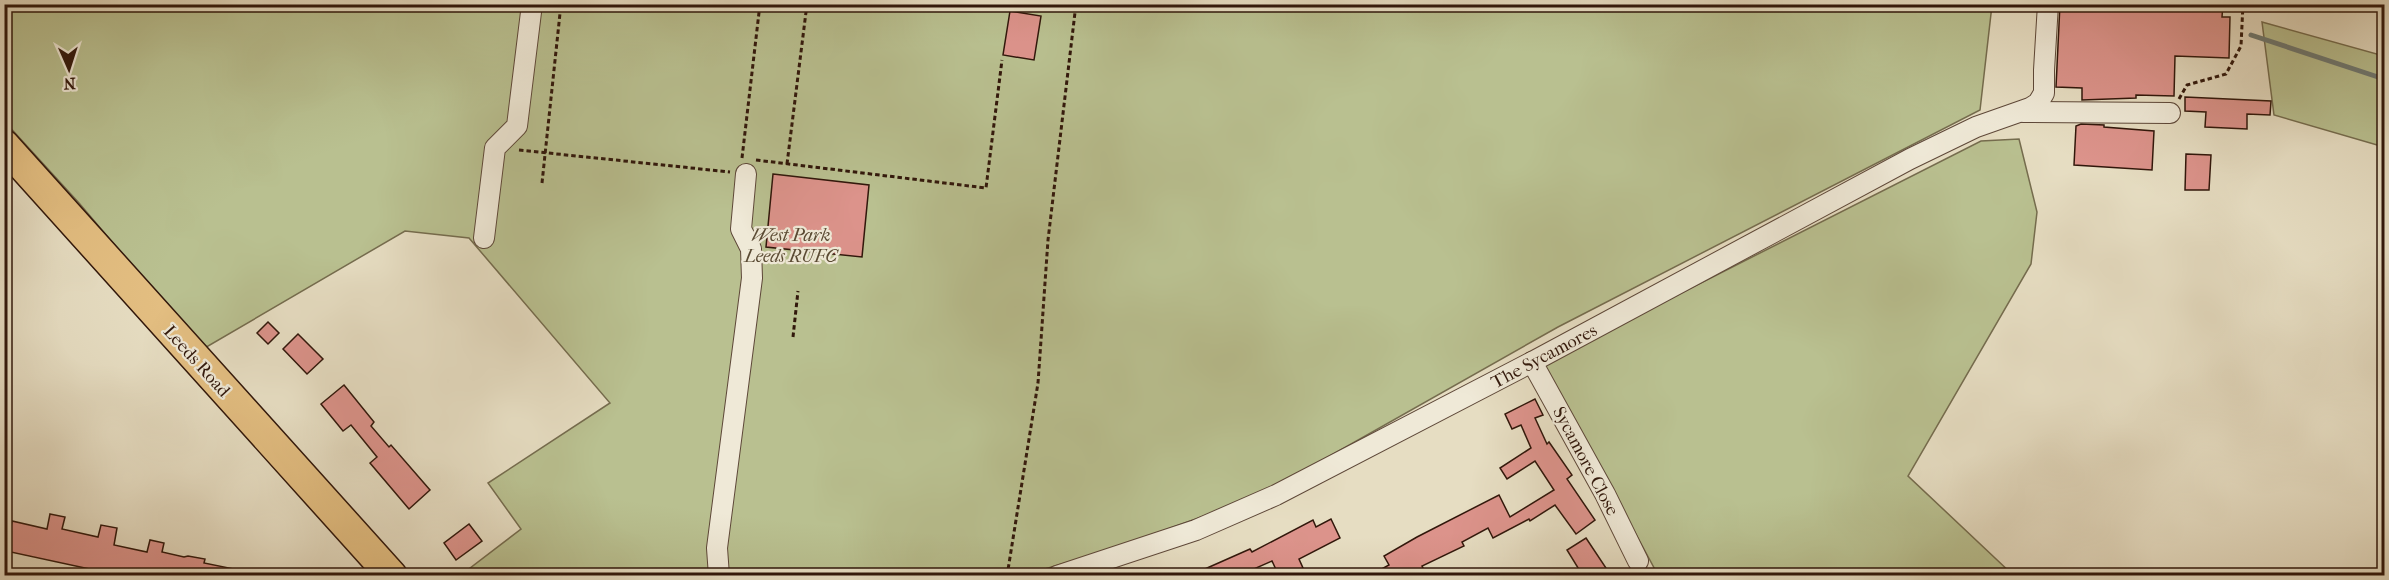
<svg xmlns="http://www.w3.org/2000/svg" width="2389" height="580" viewBox="0 0 2389 580" font-family="'IM FELL French Canon',serif">
  <style>
    .green { fill: #b9c090; stroke: #756c4e; stroke-width: 1.5 }
    .lines { fill: none; stroke-linecap: round; stroke-linejoin: round }
    .stream { stroke: #6e7973; stroke-width: 5 }
    .building { fill: #dc938b; stroke: #31170b; stroke-width: 1.5 }
    .minor-casing { stroke: #5e4839; stroke-width: 22 }
    .highway-casing { stroke: #31170b; stroke-width: 33 }
    .path { stroke: #31170b; stroke-width: 3; stroke-dasharray: 4.5 3; stroke-linecap: butt }
    .minor { stroke: #efe9d7; stroke-width: 20 }
    .highway { stroke: #e3be81; stroke-width: 30 }
    .labels { text-anchor: middle; stroke-width: 4.5; stroke-linejoin: round; paint-order: stroke }
    .park-label { font-size: 18px; font-style: italic; fill: #5a4a33; stroke: #efe9d7 }
    .street-label { font-size: 18px; fill: #31170b; stroke: #efe9d7 }
  </style>
  <rect width="100%" height="100%" fill="#e6ddc2"/>
  <filter id="stains"><feTurbulence type="fractalNoise" baseFrequency=".00333" numOctaves="4"/><feColorMatrix values="0 0 0 0 .2 0 0 0 0 .09 0 0 0 0 .02 0 0 0 .5 -.17"/></filter>
  <radialGradient id="worn" r=".72"><stop offset=".6" stop-color="#630" stop-opacity="0"/><stop offset="1" stop-color="#630" stop-opacity=".3"/></radialGradient>
  <g class="green">
    <path d="M 5,5 L 1992,5 L 1980,110 L 1558,327 L 1291,478 L 1218,511 L 1115,548 L 1025,575 L 461,575 L 521,529 L 488,483 L 610,403 L 469,238 L 405,231 L 203,349 L 79,203 L 5,122 Z"/>
    <path d="M 2262,22 L 2384,56 L 2384,147 L 2274,115 Z"/>
    <path d="M 2019,139 L 2037,212 L 2031,264 L 1908,476 L 2013,575 L 1658,575 L 1543,363 L 1981,141 Z"/>
  </g>
  <g class="lines">
    <path class="stream" d="M 2251,35 L 2378,77 L 2384,81"/>
  </g>
  <g class="building">
    <path d="M 2060,4 L 2223,4 L 2222,17 L 2230,17 L 2229,58 L 2175,56 L 2174,96 L 2136,95 L 2136,98 L 2082,100 L 2082,88 L 2056,87 Z"/>
    <path d="M 1010,11 L 1041,16 L 1034,60 L 1003,55 Z"/>
    <path d="M 2185,97 L 2271,101 L 2270,115 L 2247,114 L 2247,129 L 2205,127 L 2206,112 L 2185,111 Z"/>
    <path d="M 2081,124 L 2104,125 L 2104,127 L 2154,131 L 2152,170 L 2074,165 L 2076,126 Z"/>
    <path d="M 2186,154 L 2211,155 L 2209,190 L 2185,190 Z"/>
    <path d="M 773,174 L 869,185 L 862,257 L 766,247 Z"/>
    <path d="M 268,322 L 279,333 L 268,344 L 257,333 Z"/>
    <path d="M 298,334 L 323,359 L 307,374 L 283,349 Z"/>
    <path d="M 344,385 L 374,422 L 371,426 L 389,447 L 391,445 L 430,490 L 409,509 L 370,463 L 377,457 L 351,425 L 343,431 L 321,404 Z"/>
    <path d="M 1535,399 L 1543,415 L 1535,418 L 1547,444 L 1549,442 L 1572,475 L 1567,479 L 1595,520 L 1576,534 L 1555,505 L 1530,521 L 1529,519 L 1493,538 L 1488,528 L 1462,542 L 1464,546 L 1422,566 L 1423,568 L 1409,576 L 1369,576 L 1389,565 L 1384,556 L 1417,537 L 1499,495 L 1510,517 L 1554,490 L 1535,461 L 1507,479 L 1500,468 L 1531,448 L 1521,425 L 1512,429 L 1505,414 Z"/>
    <path d="M 50,514 L 65,517 L 62,529 L 98,537 L 101,525 L 117,528 L 114,545 L 147,552 L 150,540 L 164,543 L 162,552 L 184,557 L 188,556 L 205,559 L 204,563 L 234,569 L 234,576 L 122,576 L 6,551 L 12,521 L 47,529 Z"/>
    <path d="M 1331,519 L 1340,538 L 1299,559 L 1303,568 L 1288,576 L 1279,576 L 1272,561 L 1238,576 L 1189,576 L 1250,549 L 1252,552 L 1313,520 L 1316,527 Z"/>
    <path d="M 469,524 L 482,541 L 456,560 L 444,543 Z"/>
    <path d="M 1586,538 L 1606,568 L 1594,576 L 1583,576 L 1567,550 Z"/>
  </g>
  <g class="lines">
    <g class="minor-casing">
      <g id="minor">
        <path d="M 2023,112 L 2170,113"/>
        <path d="M 484,238 L 495,148 L 517,126 L 532,4"/>
        <path d="M 1532,362 L 1605,494 L 1638,561"/>
        <path d="M 719,576 L 717,548 L 752,278 L 751,249 L 741,229 L 746,174"/>
        <path d="M 1057,576 L 1196,530 L 1276,495 L 1532,362 L 1910,159 L 1976,127 L 2030,108 L 2038,103 L 2044,93 L 2044,70 L 2048,4"/>
      </g>
    </g>
    <g class="highway-casing">
      <path id="highway" d="M 4,145 L 392,576"/>
    </g>
    <g class="path">
      <path d="M 1008,9 L 1008,4"/>
      <path d="M 2179,99 L 2187,85 L 2226,74 L 2241,46 L 2243,4"/>
      <path d="M 519,150 L 730,172"/>
      <path d="M 742,158 L 760,4"/>
      <path d="M 756,160 L 986,188 L 1002,60"/>
      <path d="M 787,164 L 807,4"/>
      <path d="M 542,183 L 561,4"/>
      <path d="M 793,337 L 798,291"/>
      <path d="M 1007,576 L 1038,383 L 1048,240 L 1076,4"/>
    </g>
    <use href="#minor" class="minor"/>
    <use href="#highway" class="highway"/>
  </g>
  <g class="labels">
    <g class="park-label">
      <text x="791" y="241">West Park<tspan x="791" dy="21">Leeds RUFC</tspan></text>
    </g>
    <g class="street-label">
      <text transform="translate(1544 356) rotate(-28)" y="6">The Sycamores</text>
      <text transform="translate(197 361) rotate(48)" y="6">Leeds Road</text>
      <text transform="translate(1586 461) rotate(62)" y="6">Sycamore Close</text>
    </g>
  </g>
  <rect width="2389" height="580" fill="none" stroke="#e6ddc2" stroke-width="24"/>
  <rect x="6" y="6" width="2377" height="568" fill="none" stroke="#31170b" stroke-width="3"/>
  <rect x="12" y="12" width="2365" height="556" fill="none" stroke="#31170b" stroke-width="1.5"/>
  <g transform="translate(69 69) rotate(177)" stroke="#efe9d7" stroke-width="4.5" paint-order="stroke">
  <path d="M0-4.5L10 22L0 15L-10 22Z" fill="#31170b"/>
  <text y="-9" font-size="16" font-weight="bold" text-anchor="middle" fill="#31170b">N</text>
  </g>
  <rect width="100%" height="100%" filter="url(#stains)"/>
  <rect width="100%" height="100%" fill="url(#worn)"/>
</svg>
